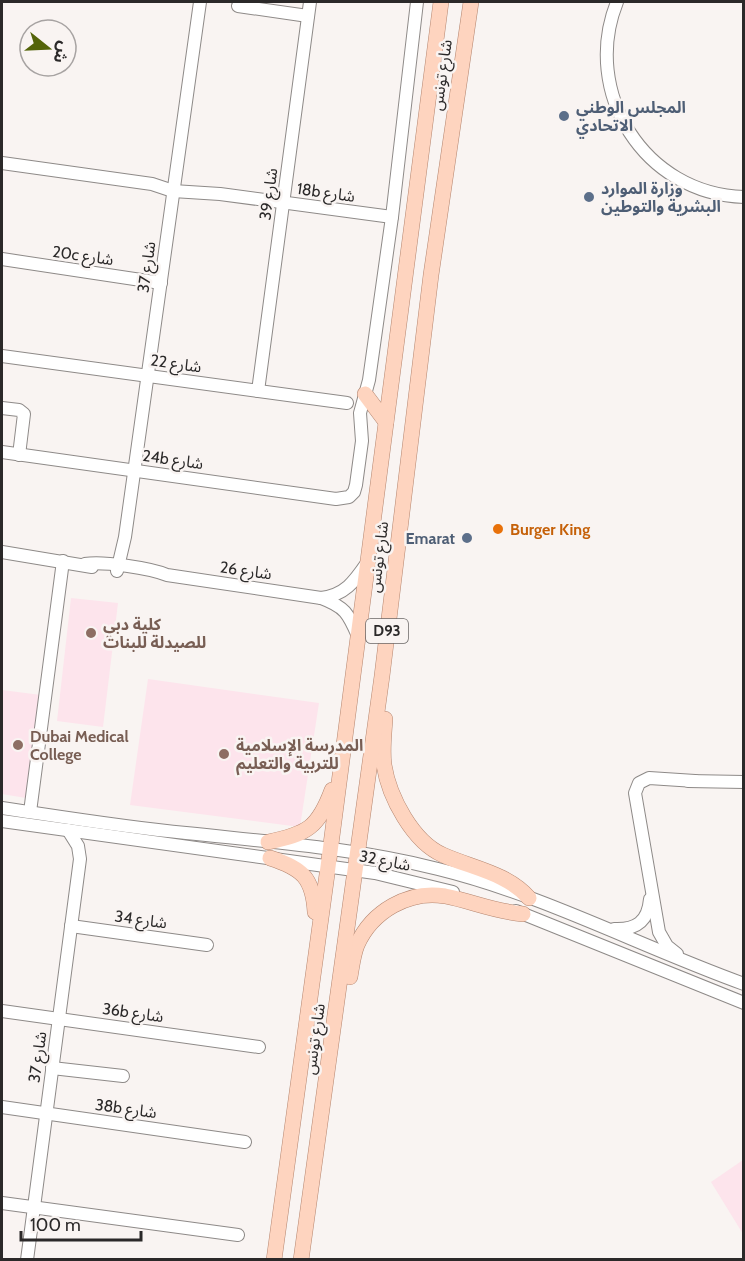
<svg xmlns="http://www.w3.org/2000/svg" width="745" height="1261" viewBox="0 0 745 1261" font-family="Cabin,'Noto Sans Arabic',sans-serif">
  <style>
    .education { fill: #fde4ec }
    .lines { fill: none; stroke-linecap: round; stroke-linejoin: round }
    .minor-casing { stroke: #8e8a88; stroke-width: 14 }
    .major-casing { stroke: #b4856f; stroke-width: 16 }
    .minor { stroke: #fff; stroke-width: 12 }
    .major { stroke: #fed4bf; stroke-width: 15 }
    .service-dot { fill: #5c6f8a; stroke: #f9f4f2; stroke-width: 2 }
    .food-dot { fill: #e8710a; stroke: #f9f4f2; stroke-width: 2 }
    .education-dot { fill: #8d6e63; stroke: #f9f4f2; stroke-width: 2 }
    .labels { text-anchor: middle; stroke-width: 5; stroke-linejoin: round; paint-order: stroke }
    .shield { fill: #f9f4f2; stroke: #696665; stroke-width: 1.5 }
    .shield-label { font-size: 15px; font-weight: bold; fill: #2b2929 }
    .street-label { font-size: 16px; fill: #2b2929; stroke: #f9f4f2 }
    .service-label { font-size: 16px; font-weight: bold; fill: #4e5e75; stroke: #f9f4f2; text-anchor: start }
    .food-label { font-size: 16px; font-weight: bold; fill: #c56008; stroke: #f9f4f2; text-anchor: start }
    .education-label { font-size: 16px; font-weight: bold; fill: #785e54; stroke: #f9f4f2; text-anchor: start }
  </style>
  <rect width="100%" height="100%" fill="#f9f4f2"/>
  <g class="education">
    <path d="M 71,598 L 118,603 L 103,727 L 57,721 Z"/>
    <path d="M 148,679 L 319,703 L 300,827 L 130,805 Z"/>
    <path d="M 2,690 L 41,695 L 26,798 L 2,794 Z"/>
    <path d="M 743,1160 L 743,1234 L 711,1182 Z"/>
  </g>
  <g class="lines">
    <g class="minor-casing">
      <g id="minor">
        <path d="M 617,2 C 581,92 644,194 744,197"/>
        <path d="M 238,6 L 308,16"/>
        <path d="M 2,163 L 152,184 L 173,191 L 220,194 L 392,217"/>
        <path d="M 2,259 L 161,283"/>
        <path d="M 2,356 L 347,403"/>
        <path d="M 258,391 L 310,2"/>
        <path d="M 2,408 L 19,410 L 24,414 L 19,455"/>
        <path d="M 2,452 L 336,499 L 349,497 L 354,492 L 356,485 L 362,441 L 360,413 L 369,380 L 392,217 L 417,2"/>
        <path d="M 2,552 L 92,567"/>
        <path d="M 85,564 C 103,561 150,568 167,575 L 321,598 C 345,607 348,613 358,636"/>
        <path d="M 117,571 L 125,537 L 200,2"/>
        <path d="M 321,598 C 345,595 354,582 367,563"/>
        <path d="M 688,781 L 744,782"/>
        <path d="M 2,808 C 63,817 124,827 186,833 C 270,842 355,848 438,869 C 544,895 641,947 744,984"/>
        <path d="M 30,812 L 63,561"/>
        <path d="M 2,821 L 375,873 L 453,892"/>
        <path d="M 516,911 L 744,1003"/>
        <path d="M 71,926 L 207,945"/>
        <path d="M 614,929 C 636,930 648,922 650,899"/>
        <path d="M 677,954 L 667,946 L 659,932 L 635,793 L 639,783 L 649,778 L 695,781"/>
        <path d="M 2,1011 L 259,1047"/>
        <path d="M 52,1068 L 123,1076"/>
        <path d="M 2,1107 L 245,1142"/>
        <path d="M 2,1203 L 238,1235"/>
        <path d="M 27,1260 L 80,859 L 78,846 L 68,830"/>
      </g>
    </g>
    <g class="major-casing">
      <g id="major">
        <path d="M 365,394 L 386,422"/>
        <path d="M 385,719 C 384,735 382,750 384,765 C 389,797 413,842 443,855 C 472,868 507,873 529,898"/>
        <path d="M 268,842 C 307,834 318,828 332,790"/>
        <path d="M 270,858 C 302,868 313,878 315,912"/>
        <path d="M 350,977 C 352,966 353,955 357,945 C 372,911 409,890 445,896 C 471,901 496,912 523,914"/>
        <path d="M 274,1260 L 328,867 L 441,2"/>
        <path d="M 301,1260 L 382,676 L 431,275 L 471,2"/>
      </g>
    </g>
    <use href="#minor" class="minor"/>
    <use href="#major" class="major"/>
  </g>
  <g class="service-dot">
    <circle cx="564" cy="116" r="6"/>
    <circle cx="589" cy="197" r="6"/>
    <circle cx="467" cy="538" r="6"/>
  </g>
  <circle class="food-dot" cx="498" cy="529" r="6"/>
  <g class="education-dot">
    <circle cx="91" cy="633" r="6"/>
    <circle cx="18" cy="745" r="6"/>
    <circle cx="224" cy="754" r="6"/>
  </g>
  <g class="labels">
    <rect class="shield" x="366" y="619" width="42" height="24" rx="4.5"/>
    <g class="shield-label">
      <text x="387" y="636">D93</text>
    </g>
    <g class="street-label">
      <text transform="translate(441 75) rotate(-82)" y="6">شارع تونس</text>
      <text transform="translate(326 192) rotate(8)" y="6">18b شارع</text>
      <text transform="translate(268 194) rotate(-82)" y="6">شارع 39</text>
      <text transform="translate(83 255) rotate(8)" y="6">20c شارع</text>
      <text transform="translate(146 267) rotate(-82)" y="6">شارع 37</text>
      <text transform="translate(176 363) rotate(8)" y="6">شارع 22</text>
      <text transform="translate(173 459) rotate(8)" y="6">24b شارع</text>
      <text transform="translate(378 557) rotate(-83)" y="6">شارع تونس</text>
      <text transform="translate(246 570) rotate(8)" y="6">شارع 26</text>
      <text transform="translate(385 860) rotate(11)" y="6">شارع 32</text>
      <text transform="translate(141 919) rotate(8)" y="6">شارع 34</text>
      <text transform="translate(133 1012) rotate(8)" y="6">36b شارع</text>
      <text transform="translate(314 1039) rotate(-82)" y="6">شارع تونس</text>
      <text transform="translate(37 1057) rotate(-82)" y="6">شارع 37</text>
      <text transform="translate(126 1108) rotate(8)" y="6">38b شارع</text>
    </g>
    <g class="service-label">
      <text x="576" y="113">المجلس الوطني<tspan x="576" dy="18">الاتحادي</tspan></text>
      <text x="601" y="194">وزارة الموارد<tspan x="601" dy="18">البشرية والتوطين</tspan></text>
      <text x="455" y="544" text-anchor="end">Emarat</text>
    </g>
    <g class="food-label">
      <text x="510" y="535">Burger King</text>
    </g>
    <g class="education-label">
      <text x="103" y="630">كلية دبي<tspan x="103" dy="18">للصيدلة للبنات</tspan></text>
      <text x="30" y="742">Dubai Medical<tspan x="30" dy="18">College</tspan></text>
      <text x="236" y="751">المدرسة الإسلامية<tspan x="236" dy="18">للتربية والتعليم</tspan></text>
    </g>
  </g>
  <rect width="745" height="1261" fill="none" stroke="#2b2929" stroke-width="6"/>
  <g transform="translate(48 48) rotate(108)"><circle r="28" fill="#f9f4f2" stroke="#a7a3a2" stroke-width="1.5"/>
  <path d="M0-4.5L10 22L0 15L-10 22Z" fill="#54640a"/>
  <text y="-9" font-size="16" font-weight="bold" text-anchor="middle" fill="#2b2929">ش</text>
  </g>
  <path d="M21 1231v9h120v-9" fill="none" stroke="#2b2929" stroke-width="3"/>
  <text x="30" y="1231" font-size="18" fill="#2b2929" stroke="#f9f4f2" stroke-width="4.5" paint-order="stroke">100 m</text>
</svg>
